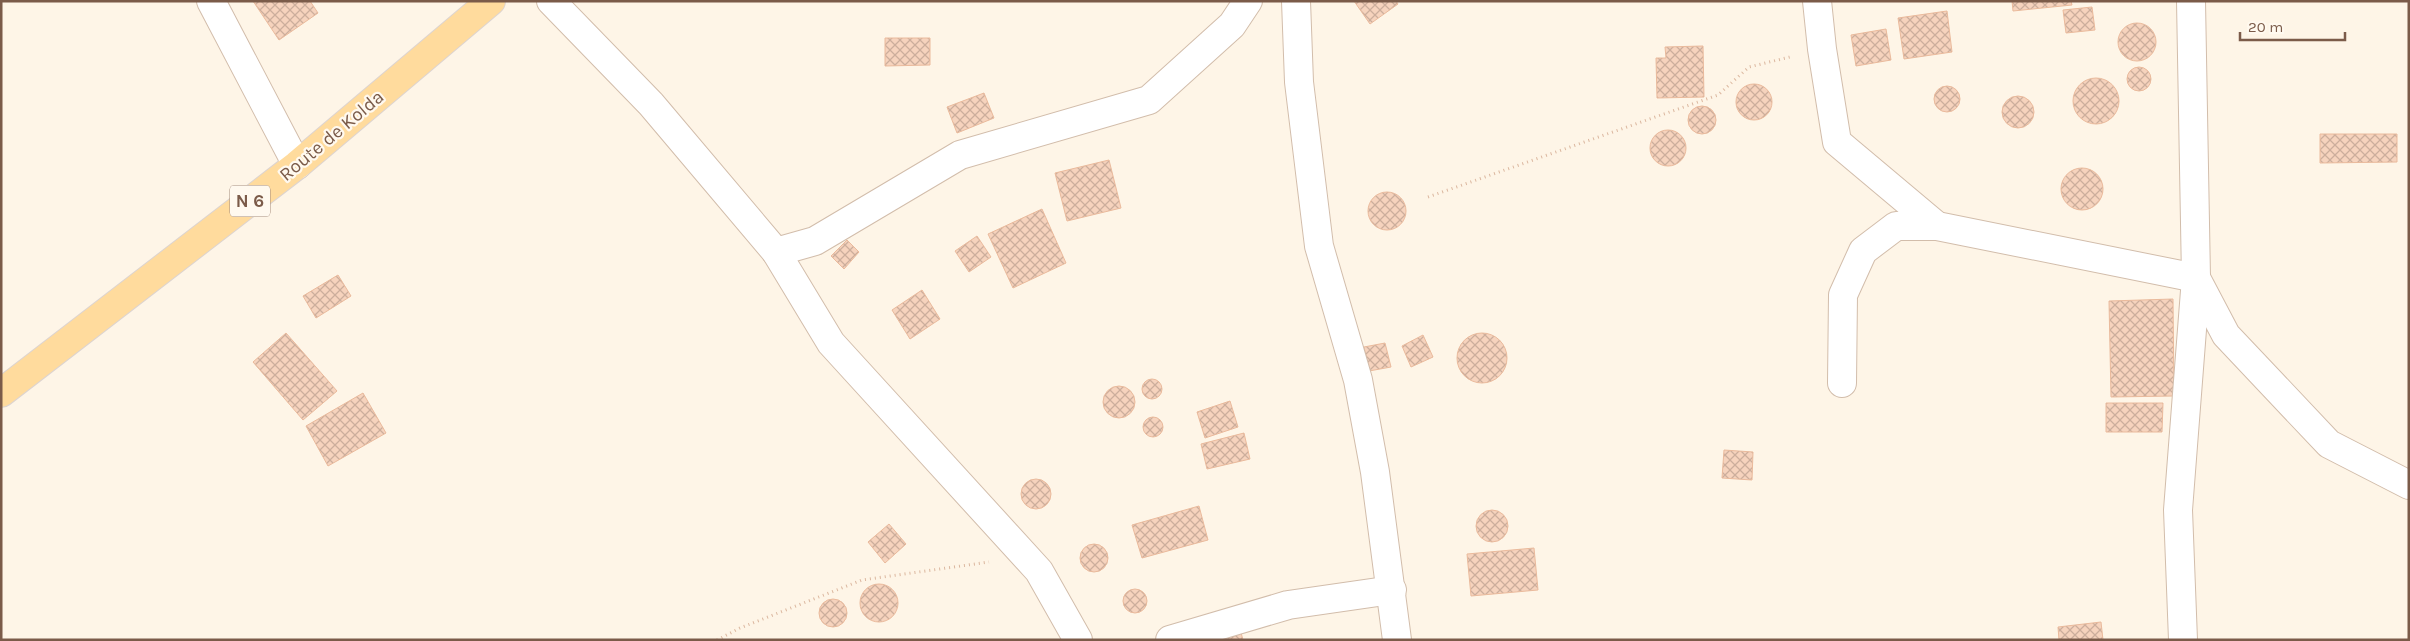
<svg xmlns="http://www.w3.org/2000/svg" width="2410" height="641" viewBox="0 0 2410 641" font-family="Karla,sans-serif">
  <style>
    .building { fill: url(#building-cross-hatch); stroke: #eaba9c }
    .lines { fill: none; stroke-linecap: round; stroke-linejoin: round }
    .minor-casing { stroke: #d2bdab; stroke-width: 30 }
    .major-casing { stroke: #ddd4d0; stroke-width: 30 }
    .path { stroke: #dbb79f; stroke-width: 3; stroke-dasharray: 1 4; stroke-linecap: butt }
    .minor { stroke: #fff; stroke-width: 28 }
    .major { stroke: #ffdb9d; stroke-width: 28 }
    .labels { text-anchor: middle; stroke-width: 4.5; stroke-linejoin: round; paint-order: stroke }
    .shield { fill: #fff9ef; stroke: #a38a7b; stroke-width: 1 }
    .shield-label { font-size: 18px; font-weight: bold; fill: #7b5b49 }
    .street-label { font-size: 19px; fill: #7b5b49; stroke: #fff9ef }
  </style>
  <defs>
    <pattern id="building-cross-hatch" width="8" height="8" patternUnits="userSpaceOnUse" patternTransform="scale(1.25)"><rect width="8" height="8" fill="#f6d3bd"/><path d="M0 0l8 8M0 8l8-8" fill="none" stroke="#ccae9c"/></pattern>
  </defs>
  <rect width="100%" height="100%" fill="#fef5e7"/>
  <g class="building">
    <path d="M 253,1 L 310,1 L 318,13 L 279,40 Z"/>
    <path d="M 1354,1 L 1396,1 L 1398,4 L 1370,24 Z"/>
    <path d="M 2012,1 L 2071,1 L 2072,5 L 2013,11 Z"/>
    <path d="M 2092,7 L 2095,30 L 2066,33 L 2063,10 Z"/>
    <path d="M 1947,11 L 1952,52 L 1904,59 L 1898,18 Z"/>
    <circle cx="2137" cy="42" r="19"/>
    <path d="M 1886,29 L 1891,60 L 1856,66 L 1851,35 Z"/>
    <path d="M 885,38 L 930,38 L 930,65 L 885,66 Z"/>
    <path d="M 1703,46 L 1704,97 L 1657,98 L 1656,58 L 1666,58 L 1665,47 Z"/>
    <circle cx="2139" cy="79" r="12"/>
    <circle cx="2096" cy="101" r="23"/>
    <circle cx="1754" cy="102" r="18"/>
    <circle cx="1947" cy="99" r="13"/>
    <path d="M 984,93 L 994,118 L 957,133 L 947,107 Z"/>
    <circle cx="2018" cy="112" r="16"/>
    <circle cx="1702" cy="120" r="14"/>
    <circle cx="1668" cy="148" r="18"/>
    <path d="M 2320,134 L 2397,134 L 2397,162 L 2320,163 Z"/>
    <path d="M 1109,160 L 1121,208 L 1067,221 L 1055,173 Z"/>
    <circle cx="2082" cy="189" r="21"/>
    <circle cx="1387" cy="211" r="19"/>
    <path d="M 1042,209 L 1066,263 L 1013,288 L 988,234 Z"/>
    <path d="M 977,236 L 991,257 L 969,272 L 955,251 Z"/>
    <path d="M 847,240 L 859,252 L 844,269 L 831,256 Z"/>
    <path d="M 338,275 L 351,296 L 316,318 L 303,296 Z"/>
    <path d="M 922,290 L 940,319 L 910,339 L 892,310 Z"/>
    <path d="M 2173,299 L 2174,396 L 2111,397 L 2109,301 Z"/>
    <path d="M 286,333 L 337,391 L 303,420 L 253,362 Z"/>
    <circle cx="1482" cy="358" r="25"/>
    <path d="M 1423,335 L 1433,357 L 1411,367 L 1402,346 Z"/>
    <path d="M 1385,343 L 1391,367 L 1369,371 L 1364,347 Z"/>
    <circle cx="1152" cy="389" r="10"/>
    <circle cx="1119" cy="402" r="16"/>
    <path d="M 363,393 L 386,433 L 328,466 L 306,426 Z"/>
    <path d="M 1230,401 L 1238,427 L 1205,438 L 1197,412 Z"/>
    <path d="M 2106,403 L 2163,403 L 2162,432 L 2106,432 Z"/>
    <circle cx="1153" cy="427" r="10"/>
    <path d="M 1244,433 L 1250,459 L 1207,469 L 1201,444 Z"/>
    <path d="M 1724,450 L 1753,452 L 1752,480 L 1722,478 Z"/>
    <circle cx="1036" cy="494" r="15"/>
    <path d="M 1199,506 L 1208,540 L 1142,558 L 1132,525 Z"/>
    <circle cx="1492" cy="526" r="16"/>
    <path d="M 889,524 L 906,544 L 885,563 L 868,542 Z"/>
    <circle cx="1094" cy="558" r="14"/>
    <path d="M 1534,548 L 1538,590 L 1471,596 L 1467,554 Z"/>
    <circle cx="879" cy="603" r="19"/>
    <circle cx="1135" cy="601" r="12"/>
    <circle cx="833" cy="613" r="14"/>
    <path d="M 2101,622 L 2103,640 L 2059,640 L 2058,627 Z"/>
    <path d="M 1240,629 L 1243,640 L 1200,640 Z"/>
  </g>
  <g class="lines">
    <g class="minor-casing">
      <g id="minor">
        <path d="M 211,1 L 297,165"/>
        <path d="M 551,1 L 651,104 L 776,252 L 831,343 L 1039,571 L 1078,640"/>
        <path d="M 1296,1 L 1299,82 L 1319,246 L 1358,380 L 1375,472 L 1397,640"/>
        <path d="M 1817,1 L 1822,49 L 1837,142 L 1937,226"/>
        <path d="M 776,252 L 815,241 L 960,155 L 1149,100 L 1232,25 L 1248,1"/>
        <path d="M 1842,383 L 1843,295 L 1863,251 L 1896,226 L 1937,226 L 2196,278 L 2226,335 L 2329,444 L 2409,485"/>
        <path d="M 1170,640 L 1288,605 L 1392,590"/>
        <path d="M 2183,640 L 2178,510 L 2196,278 L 2191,1"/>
      </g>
    </g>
    <g class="major-casing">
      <path id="major" d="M 1,393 L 297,165 L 491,1"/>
    </g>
    <g class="path">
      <path d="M 1428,197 L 1718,95 L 1749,67 L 1790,57"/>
      <path d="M 717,640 L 740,628 L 862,580 L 989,562"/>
    </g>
    <use href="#minor" class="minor"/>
    <use href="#major" class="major"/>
  </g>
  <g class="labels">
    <rect class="shield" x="230" y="185.5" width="40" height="31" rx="4"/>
    <g class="shield-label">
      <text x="250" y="207">N 6</text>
    </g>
    <g class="street-label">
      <text transform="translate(331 135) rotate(-40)" y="7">Route de Kolda</text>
    </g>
  </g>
  <rect width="2410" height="641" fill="none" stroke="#7b5b49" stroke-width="5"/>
  <path d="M2240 32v8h105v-8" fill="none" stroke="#7b5b49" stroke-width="2.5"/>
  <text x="2248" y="32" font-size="15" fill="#7b5b49" stroke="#fff9ef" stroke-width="4" paint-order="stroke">20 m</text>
</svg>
